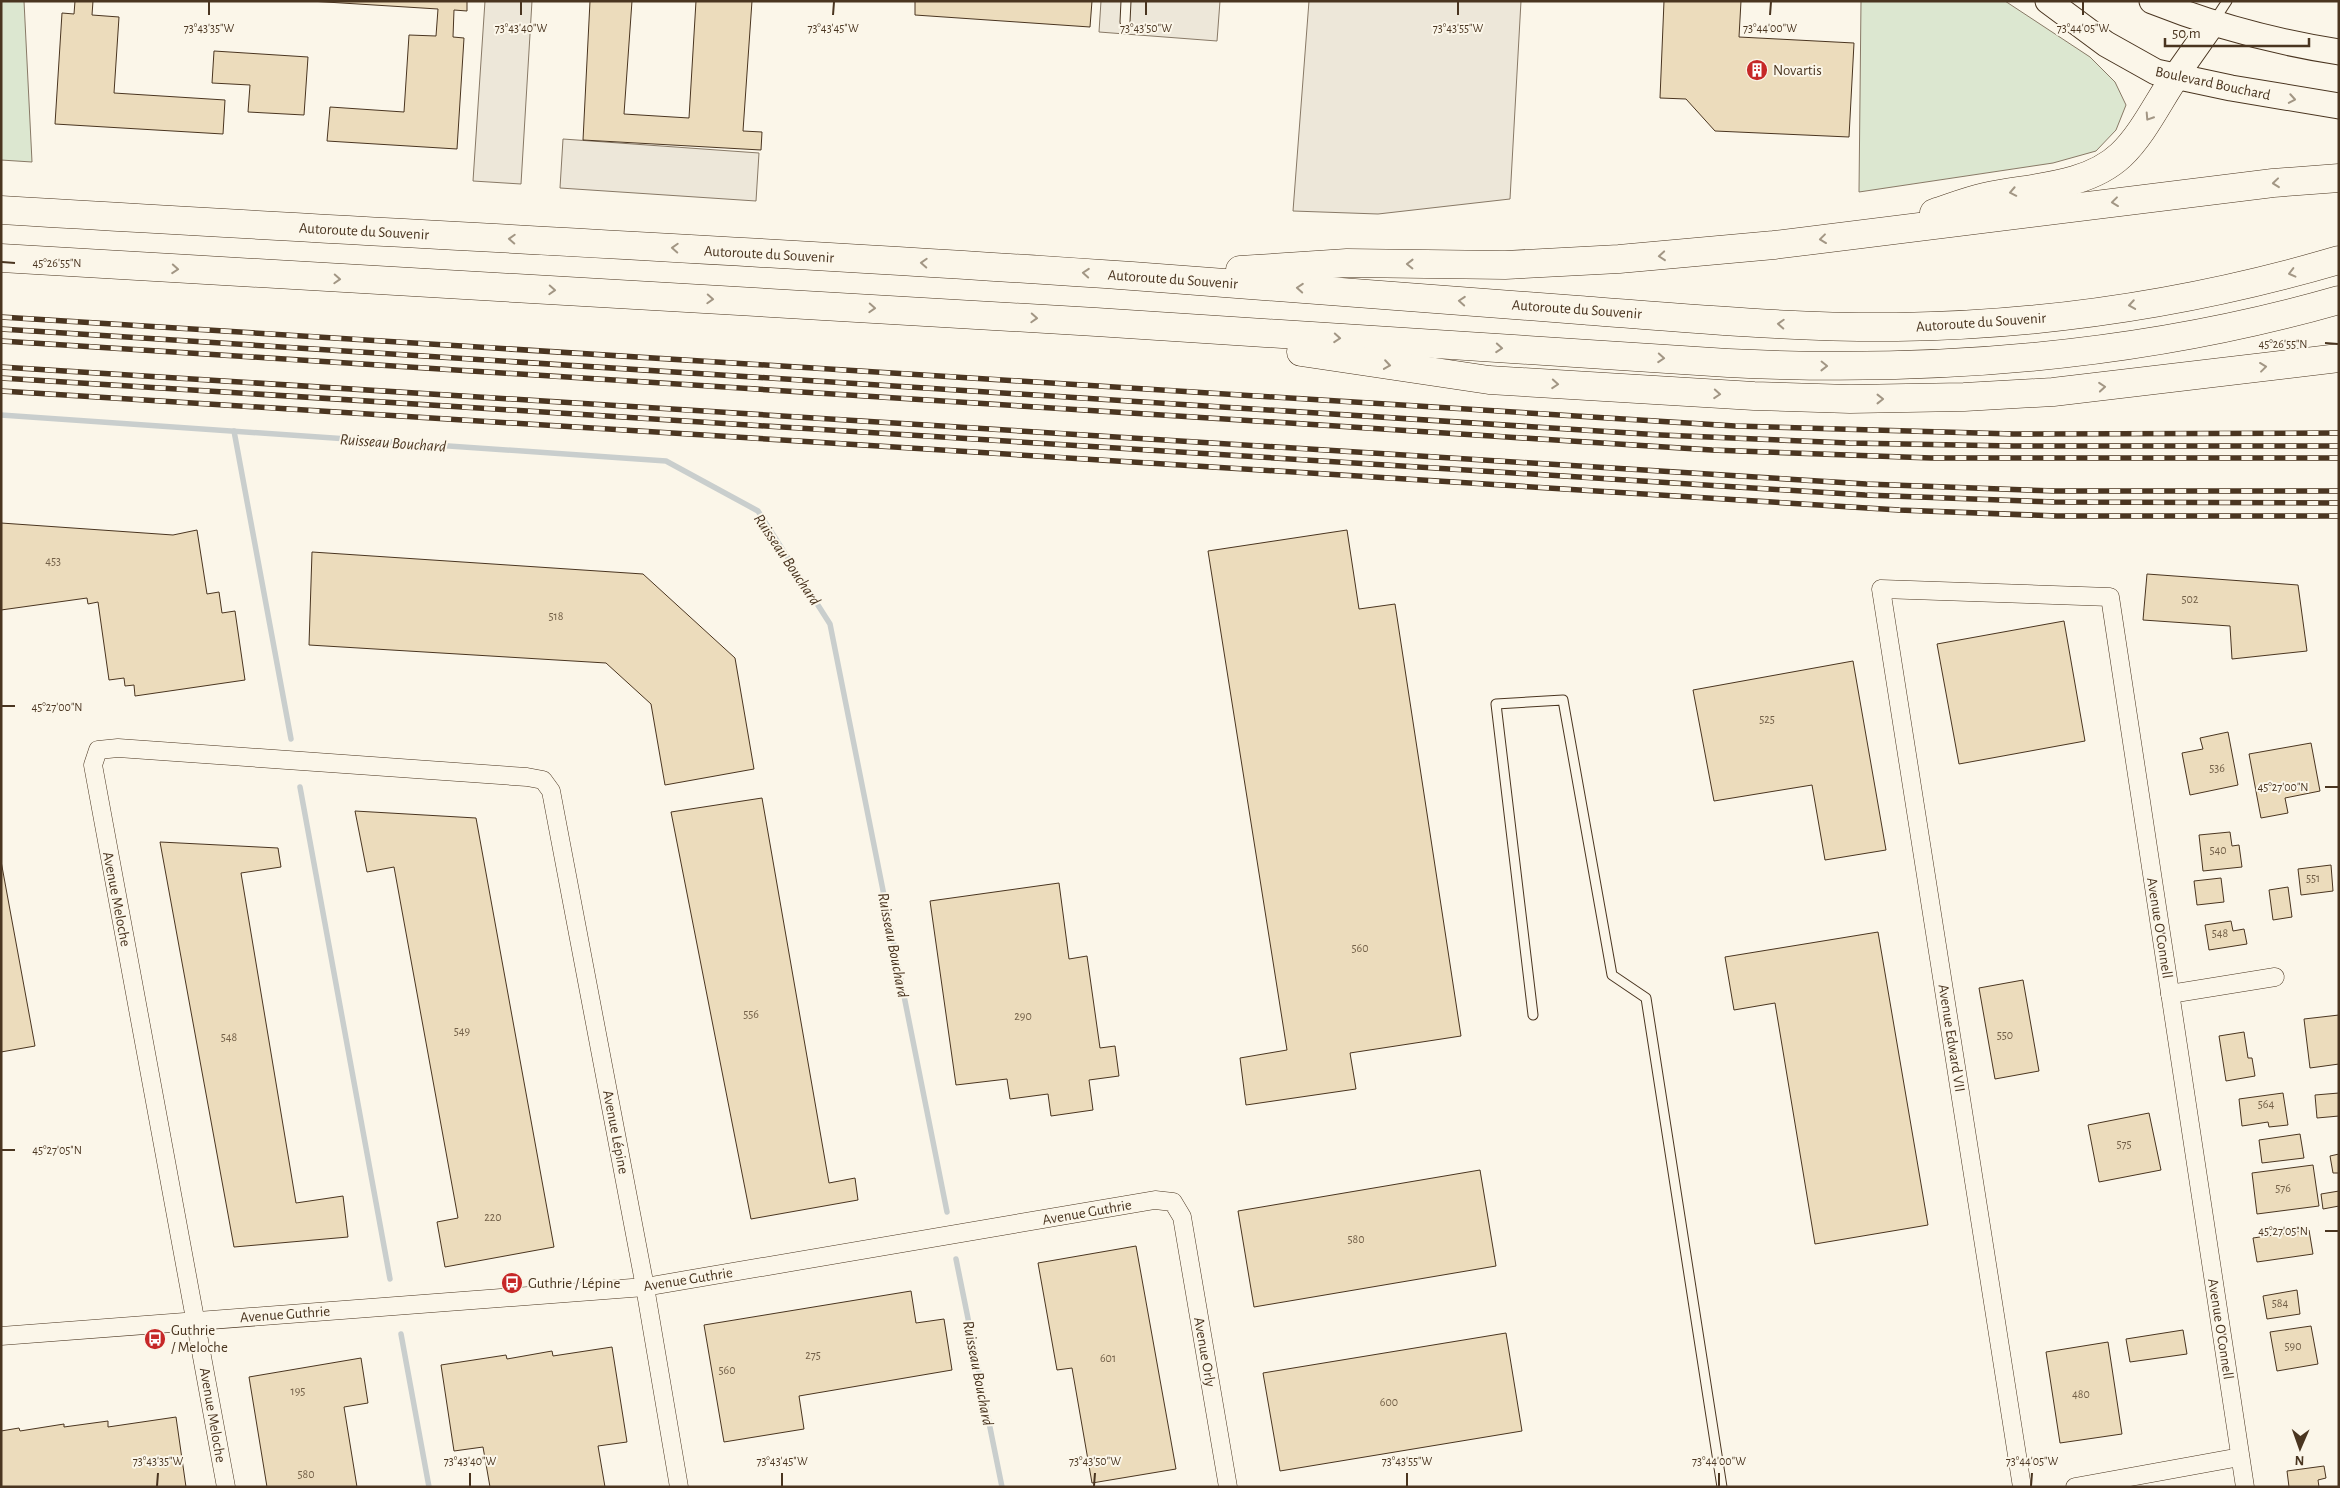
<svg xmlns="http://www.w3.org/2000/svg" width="2340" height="1488" viewBox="0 0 2340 1488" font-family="'Alegreya Sans',sans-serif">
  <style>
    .green { fill: #dce7d0; stroke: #887966 }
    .parking { fill: #ede7d9; stroke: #887966 }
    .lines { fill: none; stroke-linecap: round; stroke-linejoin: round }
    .stream { stroke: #c9cecd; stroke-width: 5.5 }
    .building { fill: #ecdcbc; stroke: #4a3520 }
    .service-casing { stroke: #4a3520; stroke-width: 11 }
    .minor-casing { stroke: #4a3520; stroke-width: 19 }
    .secondary-casing { stroke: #4a3520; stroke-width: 27 }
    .motorway-casing { stroke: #4a3520; stroke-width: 29 }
    .service { stroke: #fbf6e9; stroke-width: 9 }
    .minor { stroke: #fbf6e9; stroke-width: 18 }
    .secondary { stroke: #fbf6e9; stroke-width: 25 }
    .motorway { stroke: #fbf6e9; stroke-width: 28 }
    .rail-casing { stroke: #4a3520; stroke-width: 5.5 }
    .rail { stroke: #fbf6e9; stroke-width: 4; stroke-dasharray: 11; stroke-linecap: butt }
    .oneway { stroke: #a29684 }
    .ticks { fill: none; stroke: #4a3520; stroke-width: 2 }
    .labels { text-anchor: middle; stroke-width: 4; stroke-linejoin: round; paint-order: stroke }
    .number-label { font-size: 12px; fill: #725f47 }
    .poi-label { font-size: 15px; fill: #4a3520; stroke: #fbf6e9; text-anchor: start }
    .street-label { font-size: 15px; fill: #4a3520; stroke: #fbf6e9 }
    .water-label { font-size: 16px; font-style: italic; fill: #4a3520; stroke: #fbf6e9 }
    .ticks-label { font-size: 12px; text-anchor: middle; fill: #4a3520; stroke: #fbf6e9; stroke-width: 4; stroke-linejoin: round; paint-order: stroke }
  </style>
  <rect width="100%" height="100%" fill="#fbf6e9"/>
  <g class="green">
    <path d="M 1,1 L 24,1 L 32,162 L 1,160 Z"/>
    <path d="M 1861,1 L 2005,1 L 2090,57 L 2115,82 L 2126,105 L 2116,130 L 2096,151 L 2053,163 L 1859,192 Z"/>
  </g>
  <g class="parking">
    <path d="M 485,1 L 532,1 L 521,184 L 473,181 Z"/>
    <path d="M 1101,1 L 1220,1 L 1217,41 L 1099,32 Z"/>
    <path d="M 1309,1 L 1521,1 L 1510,199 L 1378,214 L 1293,211 Z"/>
    <path d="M 563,139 L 759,153 L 756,201 L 560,188 Z"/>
  </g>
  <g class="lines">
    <g class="stream">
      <path d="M 1,415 L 666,461 L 758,511 L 830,624 L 947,1212"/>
      <path d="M 234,431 L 291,739"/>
      <path d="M 300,787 L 390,1279"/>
      <path d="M 956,1259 L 1002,1487"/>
      <path d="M 401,1334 L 429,1487"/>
    </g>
  </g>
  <g class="building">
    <path d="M 75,1 L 93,1 L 92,15 L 119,17 L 114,93 L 225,100 L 223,134 L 55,124 L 62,13 L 74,14 Z"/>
    <path d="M 310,1 L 467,1 L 467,11 L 454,10 L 453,37 L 464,38 L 457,149 L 327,141 L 330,107 L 404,112 L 409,35 L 436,36 L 438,9 Z"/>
    <path d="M 590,1 L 632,1 L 624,114 L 689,118 L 696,1 L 752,1 L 743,131 L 762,132 L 761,150 L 583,140 Z"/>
    <path d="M 915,1 L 1092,1 L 1090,27 L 915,15 Z"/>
    <path d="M 1664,1 L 1741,1 L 1739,37 L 1854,43 L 1849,137 L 1715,131 L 1686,99 L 1660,98 Z"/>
    <path d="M 214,51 L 308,57 L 304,115 L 248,112 L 250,85 L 212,83 Z"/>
    <path d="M 1,523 L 173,535 L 197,530 L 207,594 L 219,592 L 222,613 L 235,611 L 245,680 L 135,696 L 134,685 L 125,686 L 124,678 L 109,680 L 98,602 L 88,604 L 87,598 L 1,610 Z"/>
    <path d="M 1347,530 L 1359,609 L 1395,604 L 1461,1036 L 1350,1053 L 1356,1089 L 1246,1105 L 1240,1058 L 1287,1050 L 1208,551 Z"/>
    <path d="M 312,552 L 643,574 L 735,658 L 754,769 L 665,785 L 651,704 L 606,663 L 309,645 Z"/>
    <path d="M 2147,574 L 2298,585 L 2307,651 L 2232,659 L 2230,626 L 2143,620 Z"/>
    <path d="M 2064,621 L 2085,741 L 1959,764 L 1937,644 Z"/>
    <path d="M 1853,661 L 1886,850 L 1825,860 L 1812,785 L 1714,801 L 1693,690 Z"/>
    <path d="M 2228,732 L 2238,785 L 2190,795 L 2182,753 L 2203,749 L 2200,738 Z"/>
    <path d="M 2311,743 L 2320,791 L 2285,798 L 2288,813 L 2261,818 L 2249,754 Z"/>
    <path d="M 762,798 L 829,1183 L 855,1178 L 858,1200 L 751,1219 L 671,812 Z"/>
    <path d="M 355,811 L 476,818 L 554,1247 L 445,1267 L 437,1222 L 458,1218 L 394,867 L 367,872 Z"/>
    <path d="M 2230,832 L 2232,846 L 2239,845 L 2242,867 L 2203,871 L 2199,835 Z"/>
    <path d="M 160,842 L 278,848 L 281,867 L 241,873 L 296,1203 L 343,1196 L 348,1237 L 234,1247 Z"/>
    <path d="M 1,861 L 35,1046 L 1,1052 Z"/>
    <path d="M 2331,865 L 2333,891 L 2301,895 L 2298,869 Z"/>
    <path d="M 2221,878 L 2224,902 L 2197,905 L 2194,881 Z"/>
    <path d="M 1059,883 L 1069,959 L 1087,956 L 1100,1048 L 1115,1046 L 1119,1076 L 1089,1080 L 1093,1110 L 1051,1116 L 1048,1094 L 1010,1099 L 1007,1079 L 956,1085 L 930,901 Z"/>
    <path d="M 2288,887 L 2292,917 L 2273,920 L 2269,890 Z"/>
    <path d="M 2231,921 L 2233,931 L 2244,929 L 2247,944 L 2209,950 L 2205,925 Z"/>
    <path d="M 1878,932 L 1928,1225 L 1815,1244 L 1775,1003 L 1734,1010 L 1725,957 Z"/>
    <path d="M 2023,980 L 2039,1071 L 1995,1079 L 1979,988 Z"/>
    <path d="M 2339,1015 L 2339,1064 L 2310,1068 L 2304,1019 Z"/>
    <path d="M 2244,1032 L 2248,1058 L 2252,1058 L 2255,1076 L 2226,1081 L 2219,1036 Z"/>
    <path d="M 2283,1093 L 2288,1125 L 2269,1127 L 2268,1122 L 2242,1126 L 2239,1099 Z"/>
    <path d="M 2339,1093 L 2339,1116 L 2317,1118 L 2315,1095 Z"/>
    <path d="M 2149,1113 L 2161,1170 L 2099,1182 L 2088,1125 Z"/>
    <path d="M 2300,1134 L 2304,1158 L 2262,1163 L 2259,1140 Z"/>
    <path d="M 2339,1154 L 2339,1173 L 2333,1173 L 2330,1156 Z"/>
    <path d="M 2313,1165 L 2319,1206 L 2257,1214 L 2252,1173 Z"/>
    <path d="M 1480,1170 L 1496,1266 L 1254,1307 L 1238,1211 Z"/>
    <path d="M 2339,1191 L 2339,1206 L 2323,1209 L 2321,1194 Z"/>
    <path d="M 2309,1230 L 2313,1254 L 2257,1262 L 2253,1238 Z"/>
    <path d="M 1136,1246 L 1176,1469 L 1092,1483 L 1072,1368 L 1057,1370 L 1038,1263 Z"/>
    <path d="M 2297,1290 L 2300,1314 L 2267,1319 L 2263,1296 Z"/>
    <path d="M 911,1291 L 916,1323 L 944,1319 L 952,1370 L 799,1396 L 804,1429 L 724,1442 L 704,1325 Z"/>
    <path d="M 2311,1326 L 2318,1364 L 2277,1371 L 2270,1332 Z"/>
    <path d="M 2183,1330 L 2187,1354 L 2130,1362 L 2126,1339 Z"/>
    <path d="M 1506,1333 L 1522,1431 L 1280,1471 L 1263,1373 Z"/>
    <path d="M 2108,1342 L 2122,1434 L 2060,1443 L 2046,1352 Z"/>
    <path d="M 612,1347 L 627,1442 L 598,1446 L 605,1487 L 490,1487 L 483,1447 L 454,1451 L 441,1365 L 506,1355 L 507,1359 L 552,1351 L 553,1356 Z"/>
    <path d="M 361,1358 L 368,1403 L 344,1407 L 357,1487 L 267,1487 L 249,1377 Z"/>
    <path d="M 176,1417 L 186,1487 L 1,1487 L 1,1431 L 19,1428 L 20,1431 L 64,1424 L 64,1427 L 108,1421 L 108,1427 Z"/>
    <path d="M 2324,1466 L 2326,1478 L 2318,1480 L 2319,1487 L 2289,1487 L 2287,1471 Z"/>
  </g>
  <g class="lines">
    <g class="service-casing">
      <g id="service">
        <path d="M 2214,21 L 2227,1"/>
        <path d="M 1125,22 L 1126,1"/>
        <path d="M 1533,1015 L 1496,704 L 1563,700 L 1612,975 L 1646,998 L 1722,1487"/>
      </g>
    </g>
    <g class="minor-casing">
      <g id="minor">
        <path d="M 2170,994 L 2275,977"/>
        <path d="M 1,1336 L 645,1287 L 1155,1200 L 1173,1202 L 1182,1217 L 1228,1487"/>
        <path d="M 226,1487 L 93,765 L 98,750 L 118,748 L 527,777 L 543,780 L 551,791 L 645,1287 L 679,1487"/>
        <path d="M 2022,1487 L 1881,589 L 2110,597 L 2245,1487"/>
        <path d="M 2075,1487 L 2240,1457"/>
      </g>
    </g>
    <g class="secondary-casing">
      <g id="secondary">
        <path d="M 2048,1 L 2106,44 L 2156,72 L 2231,88 L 2339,106"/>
        <path d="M 2152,1 C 2212,25 2275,42 2339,52"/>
        <path d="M 2175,77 L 2213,23"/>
      </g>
    </g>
    <g class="motorway-casing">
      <g id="motorway">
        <path d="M 1,210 C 378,233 755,250 1132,276 C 1281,286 1430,298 1579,310 C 1684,318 1791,328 1897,327 C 2045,325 2196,302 2339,260"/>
        <path d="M 1934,213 C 1950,208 1967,201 1985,197 C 2029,187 2086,188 2121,155 C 2143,134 2158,102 2175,77"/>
        <path d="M 1,258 L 1096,322 L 1728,363 C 1933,373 2140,357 2339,300"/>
        <path d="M 1240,270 L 1347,263 L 1505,265 L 1619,259 L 1774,245 L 2273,183 L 2339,178"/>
        <path d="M 1301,352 L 1489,380 L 1754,396 L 1850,399 L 1964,397 L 2053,392 L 2339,358"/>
      </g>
    </g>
    <use href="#service" class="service"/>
    <use href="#minor" class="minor"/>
    <use href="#secondary" class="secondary"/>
    <use href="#motorway" class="motorway"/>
    <g class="rail-casing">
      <g id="rail">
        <path d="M 1,317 L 1735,426 L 2013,434 L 2339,433"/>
        <path d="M 1,329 L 1661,435 L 1849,443 L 2013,446 L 2339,446"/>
        <path d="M 1,341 L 1712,450 L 1931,458 L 2339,458"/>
        <path d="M 1,367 L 1866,484 L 2055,491 L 2339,491"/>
        <path d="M 1,378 L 1865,495 L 2054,502 L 2339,503"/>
        <path d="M 1,391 L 1899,510 L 2057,516 L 2339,516"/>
      </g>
    </g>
    <use href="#rail" class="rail"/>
  </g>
  <defs><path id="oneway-chevron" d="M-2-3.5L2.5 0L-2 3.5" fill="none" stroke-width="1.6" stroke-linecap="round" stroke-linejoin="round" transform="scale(1.25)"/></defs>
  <g class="oneway">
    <use href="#oneway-chevron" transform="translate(2292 99) rotate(10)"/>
    <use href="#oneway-chevron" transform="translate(2149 117) rotate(123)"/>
    <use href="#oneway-chevron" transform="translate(2276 183) rotate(174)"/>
    <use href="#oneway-chevron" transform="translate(2013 192) rotate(169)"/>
    <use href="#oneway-chevron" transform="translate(2115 202) rotate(173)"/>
    <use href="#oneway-chevron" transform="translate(512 239) rotate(-177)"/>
    <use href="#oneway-chevron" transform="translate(1823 239) rotate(173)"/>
    <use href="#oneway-chevron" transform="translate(675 248) rotate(-177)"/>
    <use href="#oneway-chevron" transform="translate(1662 256) rotate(175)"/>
    <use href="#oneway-chevron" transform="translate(924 263) rotate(-177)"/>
    <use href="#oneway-chevron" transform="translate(1410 264) rotate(-179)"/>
    <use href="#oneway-chevron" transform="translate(175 269) rotate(4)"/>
    <use href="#oneway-chevron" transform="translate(1086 273) rotate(-176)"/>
    <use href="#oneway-chevron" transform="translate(2292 273) rotate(166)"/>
    <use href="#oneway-chevron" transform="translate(337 279) rotate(3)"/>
    <use href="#oneway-chevron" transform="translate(1300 288) rotate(-176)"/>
    <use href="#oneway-chevron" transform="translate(552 290) rotate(3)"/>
    <use href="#oneway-chevron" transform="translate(710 299) rotate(3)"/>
    <use href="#oneway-chevron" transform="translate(1462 301) rotate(-176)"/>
    <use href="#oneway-chevron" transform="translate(2132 305) rotate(171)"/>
    <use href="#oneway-chevron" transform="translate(872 308) rotate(3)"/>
    <use href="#oneway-chevron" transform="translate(1034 318) rotate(3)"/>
    <use href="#oneway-chevron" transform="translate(1781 324) rotate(-177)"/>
    <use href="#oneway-chevron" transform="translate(1337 338) rotate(4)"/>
    <use href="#oneway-chevron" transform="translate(1499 348) rotate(4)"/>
    <use href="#oneway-chevron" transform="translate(1661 358) rotate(4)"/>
    <use href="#oneway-chevron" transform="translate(1387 365) rotate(8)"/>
    <use href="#oneway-chevron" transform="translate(1824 366) rotate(1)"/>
    <use href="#oneway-chevron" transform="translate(2263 367) rotate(-7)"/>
    <use href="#oneway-chevron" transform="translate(1555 384) rotate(4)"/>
    <use href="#oneway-chevron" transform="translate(2102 387) rotate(-5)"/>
    <use href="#oneway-chevron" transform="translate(1717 394) rotate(4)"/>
    <use href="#oneway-chevron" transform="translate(1880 399)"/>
  </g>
  <path class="ticks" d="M 209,15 L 209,2M 521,15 L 521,2M 833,15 L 834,2M 1146,15 L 1146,2M 1458,15 L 1458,2M 1770,15 L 1771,2M 2083,15 L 2083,2M 2,262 L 15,263M 2325,343 L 2338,344M 2,706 L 15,706M 2325,787 L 2338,787M 2,1150 L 15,1150M 2325,1231 L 2338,1231M 157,1486 L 158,1473M 470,1486 L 470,1473M 782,1486 L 782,1473M 1094,1486 L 1095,1473M 1407,1486 L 1407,1473M 1719,1486 L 1719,1473M 2031,1486 L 2032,1473"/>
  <defs>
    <g id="building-disc" transform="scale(1.125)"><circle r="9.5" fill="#c62828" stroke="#fbf6e9"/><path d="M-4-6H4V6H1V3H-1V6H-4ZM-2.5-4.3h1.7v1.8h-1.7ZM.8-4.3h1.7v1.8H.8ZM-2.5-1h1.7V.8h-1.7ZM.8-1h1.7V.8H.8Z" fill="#fff"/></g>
    <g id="bus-disc" transform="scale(1.125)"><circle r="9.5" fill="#c62828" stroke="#fbf6e9"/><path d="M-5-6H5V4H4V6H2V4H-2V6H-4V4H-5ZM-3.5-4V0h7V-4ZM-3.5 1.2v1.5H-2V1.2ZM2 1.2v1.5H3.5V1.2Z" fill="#fff"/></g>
  </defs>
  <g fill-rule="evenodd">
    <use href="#building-disc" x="1757" y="70"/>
    <use href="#bus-disc" x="512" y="1283"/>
    <use href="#bus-disc" x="155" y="1339"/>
  </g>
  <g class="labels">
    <g class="number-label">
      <text x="53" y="565">453</text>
      <text x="2190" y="603">502</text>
      <text x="556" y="620">518</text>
      <text x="1767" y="723">525</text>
      <text x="2217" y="772">536</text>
      <text x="2218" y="854">540</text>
      <text x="2313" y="882">551</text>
      <text x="2220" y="937">548</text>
      <text x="1360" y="952">560</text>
      <text x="751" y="1018">556</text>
      <text x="1023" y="1020">290</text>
      <text x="462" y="1035">549</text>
      <text x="2005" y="1039">550</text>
      <text x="229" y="1041">548</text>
      <text x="2266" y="1108">564</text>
      <text x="2124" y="1148">575</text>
      <text x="2283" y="1192">576</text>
      <text x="493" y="1221">220</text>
      <text x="1356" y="1243">580</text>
      <text x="2280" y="1307">584</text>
      <text x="2293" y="1350">590</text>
      <text x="813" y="1359">275</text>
      <text x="1108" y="1362">601</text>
      <text x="727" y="1374">560</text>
      <text x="298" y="1395">195</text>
      <text x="2081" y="1398">480</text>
      <text x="1389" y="1406">600</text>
      <text x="306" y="1478">580</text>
    </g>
    <g class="poi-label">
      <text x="1773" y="75">Novartis</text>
      <text x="528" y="1288">Guthrie / Lépine</text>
      <text x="171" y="1335">Guthrie<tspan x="171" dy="17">/ Meloche</tspan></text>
    </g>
    <g class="street-label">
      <text transform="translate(2213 83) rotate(12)" y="5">Boulevard Bouchard</text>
      <text transform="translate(364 231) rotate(3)" y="5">Autoroute du Souvenir</text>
      <text transform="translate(769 254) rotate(3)" y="5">Autoroute du Souvenir</text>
      <text transform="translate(1173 279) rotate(4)" y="5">Autoroute du Souvenir</text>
      <text transform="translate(1577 309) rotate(4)" y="5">Autoroute du Souvenir</text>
      <text transform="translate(1981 322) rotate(-4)" y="5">Autoroute du Souvenir</text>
      <text transform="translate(117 899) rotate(79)" y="5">Avenue Meloche</text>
      <text transform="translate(2160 928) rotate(81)" y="5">Avenue O'Connell</text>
      <text transform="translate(1952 1038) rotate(81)" y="5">Avenue Edward VII</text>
      <text transform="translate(616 1132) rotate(79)" y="5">Avenue Lépine</text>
      <text transform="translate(1087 1212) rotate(-10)" y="5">Avenue Guthrie</text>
      <text transform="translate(688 1279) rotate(-9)" y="5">Avenue Guthrie</text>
      <text transform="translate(285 1314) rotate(-4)" y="5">Avenue Guthrie</text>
      <text transform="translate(2221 1329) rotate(81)" y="5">Avenue O'Connell</text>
      <text transform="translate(1205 1352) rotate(80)" y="5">Avenue Orly</text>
      <text transform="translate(213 1415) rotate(80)" y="5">Avenue Meloche</text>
    </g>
    <g class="water-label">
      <text transform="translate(393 442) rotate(4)" y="6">Ruisseau Bouchard</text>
      <text transform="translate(788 559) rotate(56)" y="6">Ruisseau Bouchard</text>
      <text transform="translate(894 945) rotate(79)" y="6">Ruisseau Bouchard</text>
      <text transform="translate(979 1373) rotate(79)" y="6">Ruisseau Bouchard</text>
    </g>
  </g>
  <g class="ticks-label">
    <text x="209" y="32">73°43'35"W</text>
    <text x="521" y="32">73°43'40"W</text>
    <text x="833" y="32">73°43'45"W</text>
    <text x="1146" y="32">73°43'50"W</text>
    <text x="1458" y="32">73°43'55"W</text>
    <text x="1770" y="32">73°44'00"W</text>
    <text x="2083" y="32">73°44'05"W</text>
    <text x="57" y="267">45°26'55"N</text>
    <text x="2283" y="348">45°26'55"N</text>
    <text x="57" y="711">45°27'00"N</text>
    <text x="2283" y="791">45°27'00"N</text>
    <text x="57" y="1154">45°27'05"N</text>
    <text x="2283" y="1235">45°27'05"N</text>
    <text x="158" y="1465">73°43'35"W</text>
    <text x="470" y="1465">73°43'40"W</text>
    <text x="782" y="1465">73°43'45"W</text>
    <text x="1095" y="1465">73°43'50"W</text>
    <text x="1407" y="1465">73°43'55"W</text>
    <text x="1719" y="1465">73°44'00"W</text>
    <text x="2032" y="1465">73°44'05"W</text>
  </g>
  <rect width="2340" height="1488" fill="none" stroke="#4a3520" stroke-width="5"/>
  <g transform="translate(2300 1448) rotate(182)" stroke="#fbf6e9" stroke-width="4" paint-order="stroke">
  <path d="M0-4L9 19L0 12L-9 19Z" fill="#4a3520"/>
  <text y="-8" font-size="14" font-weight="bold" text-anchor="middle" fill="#4a3520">N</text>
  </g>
  <path d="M2165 38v8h144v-8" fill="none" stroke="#4a3520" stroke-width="2.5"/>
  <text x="2172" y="38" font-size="15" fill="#4a3520" stroke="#fbf6e9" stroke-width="4" paint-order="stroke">50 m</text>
</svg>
